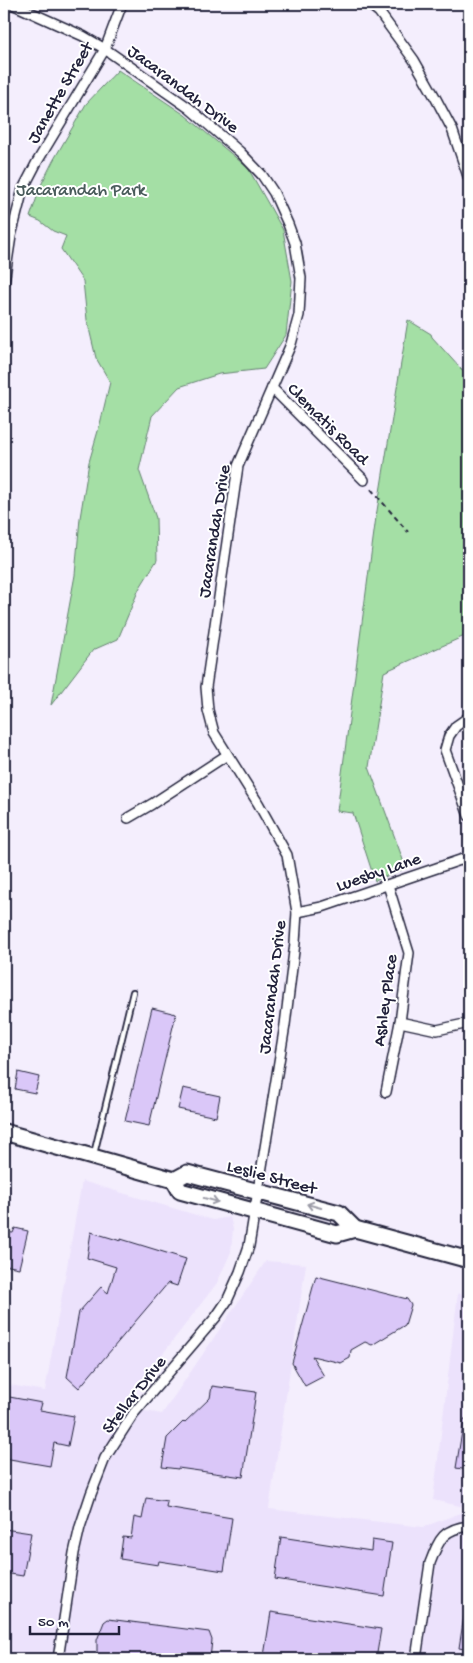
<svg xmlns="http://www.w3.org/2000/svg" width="473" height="1663" viewBox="0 0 473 1663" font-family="'Gochi Hand',sans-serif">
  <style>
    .built { fill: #ece2fc }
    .green { fill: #a4dfa5; stroke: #638070 }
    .building { fill: #dac7f8; stroke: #22223b }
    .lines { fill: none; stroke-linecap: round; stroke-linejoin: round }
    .service-casing { stroke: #22223b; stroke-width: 8 }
    .minor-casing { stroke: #22223b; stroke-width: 12 }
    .primary-casing { stroke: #22223b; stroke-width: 19 }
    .path { stroke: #22223b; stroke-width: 2; stroke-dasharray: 5 4; stroke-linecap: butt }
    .service { stroke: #fff; stroke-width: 4.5 }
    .minor { stroke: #fff; stroke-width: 9 }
    .primary { stroke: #fff; stroke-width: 15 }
    .oneway { stroke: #9c9ca7 }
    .labels { text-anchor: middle; stroke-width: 4; stroke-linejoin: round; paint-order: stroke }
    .street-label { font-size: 18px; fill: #22223b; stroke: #fff }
    .park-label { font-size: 18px; fill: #495b5b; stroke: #fff }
  </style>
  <rect width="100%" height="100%" fill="#f4eefd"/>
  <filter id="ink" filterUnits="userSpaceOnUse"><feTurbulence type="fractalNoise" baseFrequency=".02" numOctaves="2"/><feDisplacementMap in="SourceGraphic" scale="10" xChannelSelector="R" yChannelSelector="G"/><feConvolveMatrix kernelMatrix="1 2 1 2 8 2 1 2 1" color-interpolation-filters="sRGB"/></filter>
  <g filter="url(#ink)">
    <g class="built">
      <path d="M 82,1181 L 213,1220 L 230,1217 L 233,1229 L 231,1252 L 217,1283 L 122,1407 L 162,1414 L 266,1261 L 306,1264 L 269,1509 L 423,1527 L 469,1510 L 469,1659 L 4,1659 L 4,1384 L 45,1391 Z"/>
      <path d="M 458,1293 L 469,1296 L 469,1508 L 433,1500 Z"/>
    </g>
    <g class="green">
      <path d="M 118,70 L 185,115 L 248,168 L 283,230 L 292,281 L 286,335 L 264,369 L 219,374 L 179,387 L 152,416 L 139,470 L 156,518 L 157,560 L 139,589 L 118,639 L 93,650 L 51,705 L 75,575 L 80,518 L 89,462 L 100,424 L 110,382 L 96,358 L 87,320 L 83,281 L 61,249 L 66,236 L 53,231 L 40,221 L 30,217 L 42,183 L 53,161 L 86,104 Z"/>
      <path d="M 408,320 L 431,334 L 432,337 L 469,378 L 469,634 L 384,672 L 369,767 L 406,868 L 375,881 L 353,813 L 337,811 L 376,517 Z"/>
    </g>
    <g class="building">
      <path d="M 152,1008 L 176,1014 L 149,1126 L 125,1121 Z"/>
      <path d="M 18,1072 L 39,1077 L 35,1093 L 15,1089 Z"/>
      <path d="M 183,1088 L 220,1096 L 216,1117 L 178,1109 Z"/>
      <path d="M 15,1228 L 28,1231 L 19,1268 L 4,1265 L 7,1252 L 4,1251 L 4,1232 L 13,1233 Z"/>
      <path d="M 91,1232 L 121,1241 L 121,1239 L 186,1259 L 177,1286 L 168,1283 L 79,1388 L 67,1377 L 79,1312 L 101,1287 L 108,1293 L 116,1267 L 87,1258 Z"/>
      <path d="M 316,1276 L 407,1299 L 411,1305 L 405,1325 L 372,1345 L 365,1342 L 351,1350 L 350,1358 L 341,1363 L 312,1356 L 324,1376 L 305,1386 L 292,1363 Z"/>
      <path d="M 212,1386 L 256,1392 L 243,1477 L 178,1468 L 178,1469 L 162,1467 L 167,1438 L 183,1422 L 184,1423 L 210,1398 Z"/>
      <path d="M 4,1396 L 42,1403 L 40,1410 L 74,1416 L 68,1446 L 54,1443 L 50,1466 L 4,1458 Z"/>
      <path d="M 464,1419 L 469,1419 L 469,1470 L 456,1468 Z"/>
      <path d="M 146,1498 L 167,1501 L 166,1507 L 232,1518 L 224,1571 L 159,1561 L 158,1565 L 120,1559 L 123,1537 L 131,1538 L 134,1517 L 142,1519 Z"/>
      <path d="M 4,1529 L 31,1533 L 23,1576 L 4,1573 Z"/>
      <path d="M 281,1537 L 371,1551 L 372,1540 L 392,1543 L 384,1596 L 275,1579 Z"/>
      <path d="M 271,1612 L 381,1629 L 376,1659 L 288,1659 L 264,1656 Z"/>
      <path d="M 464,1616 L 469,1617 L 469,1650 L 459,1648 Z"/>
      <path d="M 108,1619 L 209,1632 L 212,1640 L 210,1659 L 97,1659 L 97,1640 L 104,1622 Z"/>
    </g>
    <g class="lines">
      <g class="service-casing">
        <path id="service" d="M 94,1154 L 133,992"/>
      </g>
      <g class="minor-casing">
        <g id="minor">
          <path d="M 12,4 L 83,36 L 105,49 L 189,108 L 240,152 L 262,175 L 274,193 L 288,224 L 295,243 L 301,278 L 299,315 L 291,344 L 238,466 L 206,687 L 208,710 L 214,733 L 258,803 L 287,855 L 297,912 L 295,943 L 285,1025 L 249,1246 L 240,1272 L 227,1301 L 216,1317 L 134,1413 L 105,1458 L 91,1494 L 80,1527 L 74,1553 L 58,1659"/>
          <path d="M 369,4 L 379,12 L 414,60 L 435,97 L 452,129 L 469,179"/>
          <path d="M 4,282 L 11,236 L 23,189 L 37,162 L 105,49 L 122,4"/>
          <path d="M 272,388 L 364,480"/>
          <path d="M 469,717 L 456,726 L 449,736 L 445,750 L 469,816"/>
          <path d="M 128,818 L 152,804 L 227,755"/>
          <path d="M 297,912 L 322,907 L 469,857"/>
          <path d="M 400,1022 L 437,1030 L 469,1023"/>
          <path d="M 386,1092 L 400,1022 L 409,953 L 388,885"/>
          <path d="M 416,1659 L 430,1563 C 439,1540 442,1529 469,1526"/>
        </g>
      </g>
      <g class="primary-casing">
        <g id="primary">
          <path d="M 4,1132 L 174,1180 L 187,1173 L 339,1213 L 355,1229"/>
          <path d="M 174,1180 L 180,1191 L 337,1234 L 355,1229 L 469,1260"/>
        </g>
      </g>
      <path class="path" d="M 371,489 L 408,532"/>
      <use href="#service" class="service"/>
      <use href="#minor" class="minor"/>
      <use href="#primary" class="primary"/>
    </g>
    <defs><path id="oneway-shaft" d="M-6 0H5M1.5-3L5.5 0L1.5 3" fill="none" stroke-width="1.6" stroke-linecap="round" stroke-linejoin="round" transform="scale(1.25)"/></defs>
    <g class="oneway">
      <use href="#oneway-shaft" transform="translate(211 1200) rotate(15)"/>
      <use href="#oneway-shaft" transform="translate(314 1206) rotate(-165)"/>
    </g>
  </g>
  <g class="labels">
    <g class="street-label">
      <text transform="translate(184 88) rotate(37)" y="6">Jacarandah Drive</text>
      <text transform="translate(59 92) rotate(-60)" y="6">Janette Street</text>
      <text transform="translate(329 423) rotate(45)" y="6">Clematis Road</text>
      <text transform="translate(213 531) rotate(-81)" y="6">Jacarandah Drive</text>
      <text transform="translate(378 871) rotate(-19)" y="6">Luesby Lane</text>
      <text transform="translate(271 987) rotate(-83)" y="6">Jacarandah Drive</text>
      <text transform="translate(384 1000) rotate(-82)" y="6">Ashley Place</text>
      <text transform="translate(272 1176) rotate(15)" y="6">Leslie Street</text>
      <text transform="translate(133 1394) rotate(-52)" y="6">Stellar Drive</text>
    </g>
    <g class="park-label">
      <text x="81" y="195">Jacarandah Park</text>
    </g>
  </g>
  <rect width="473" height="1663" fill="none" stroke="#fff" stroke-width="20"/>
  <rect x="10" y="10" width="453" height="1643" fill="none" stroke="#22223b" stroke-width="2" filter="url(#ink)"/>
  <path d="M30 1626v8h89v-8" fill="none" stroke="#22223b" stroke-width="2.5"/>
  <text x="38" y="1626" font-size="15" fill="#22223b" stroke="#ffffff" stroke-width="4" paint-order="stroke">50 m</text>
</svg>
